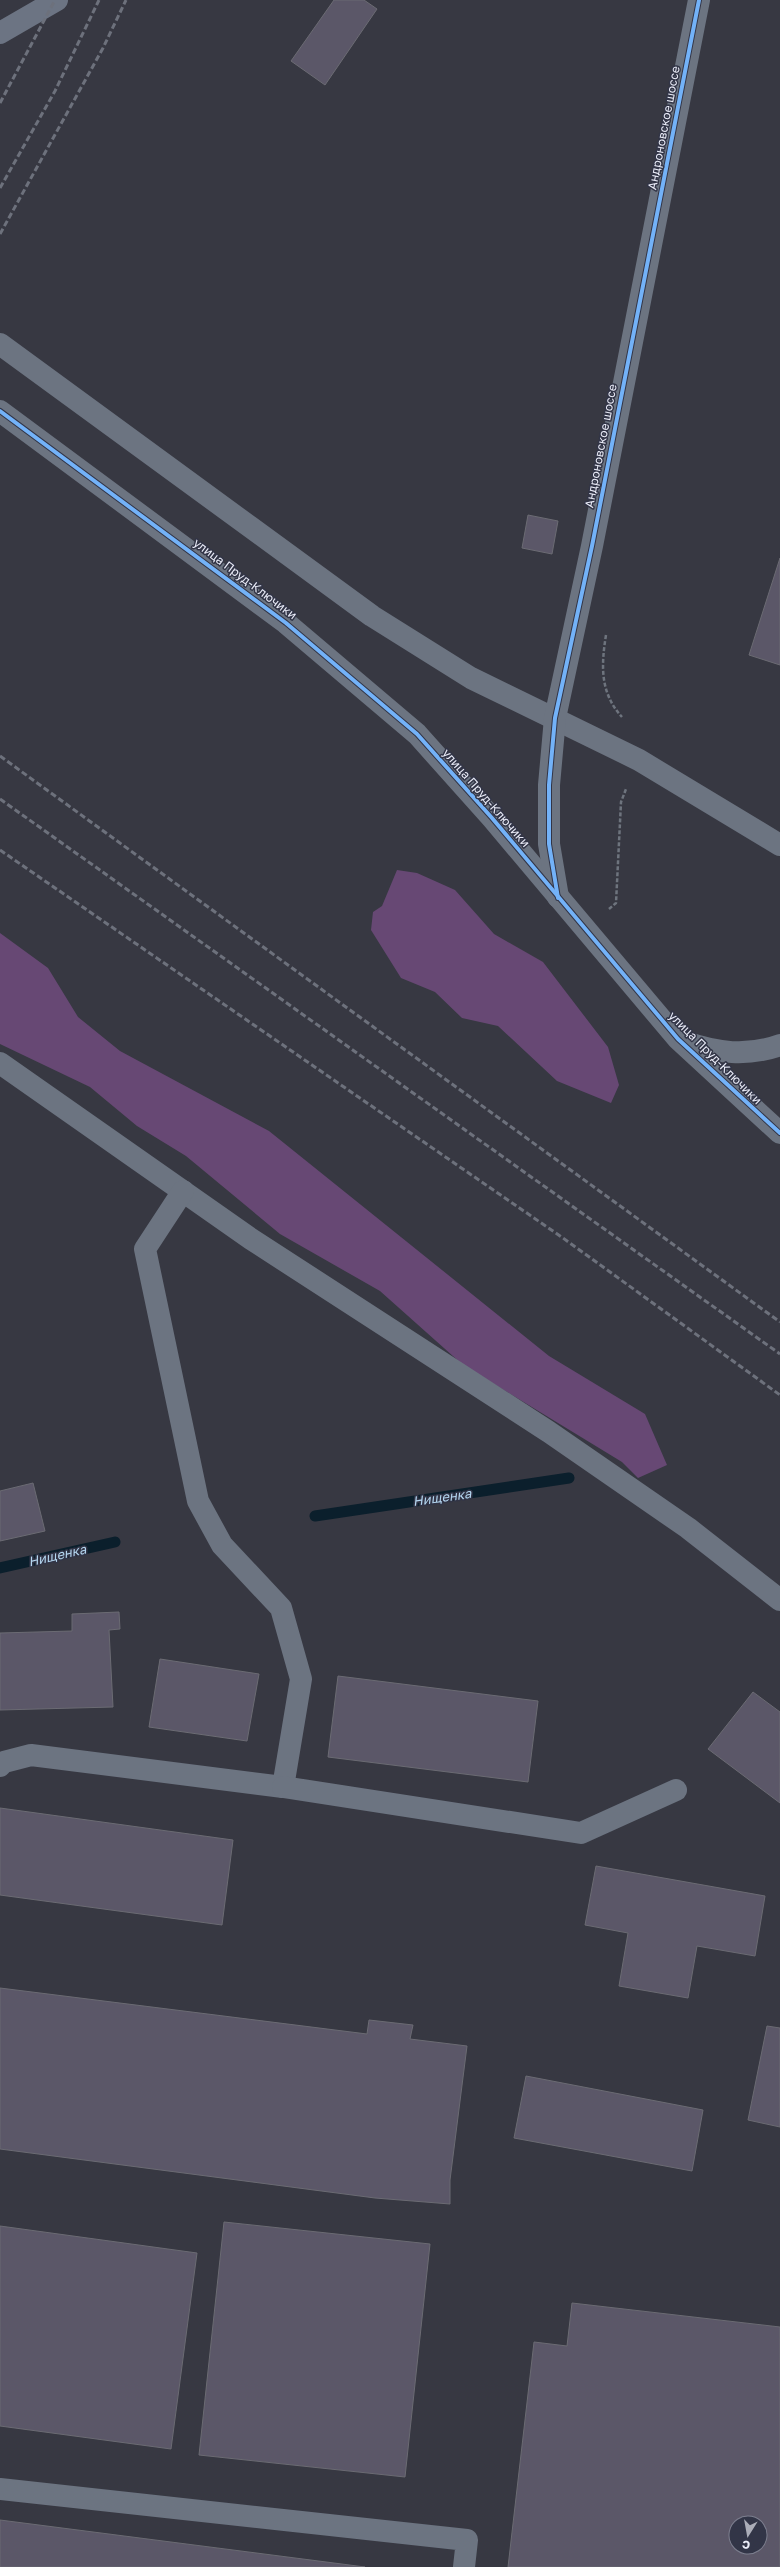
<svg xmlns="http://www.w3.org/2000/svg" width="780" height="2567" viewBox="0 0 780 2567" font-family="'Golos Text',sans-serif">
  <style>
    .green { fill: #674874 }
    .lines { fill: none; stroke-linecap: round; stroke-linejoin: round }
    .stream { stroke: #0b1f2c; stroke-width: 11 }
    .building { fill: #5b5768; stroke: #6b6b73; fill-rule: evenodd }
    .path { stroke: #6e747e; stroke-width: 2.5; stroke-dasharray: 4 2; stroke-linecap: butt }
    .minor { stroke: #6c7481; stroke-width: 22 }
    .major { stroke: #6c7483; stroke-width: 22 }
    .rail { stroke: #6d717c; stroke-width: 3; stroke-dasharray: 6 3; stroke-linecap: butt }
    .cycleway-casing { stroke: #323547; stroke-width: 6 }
    .cycleway { stroke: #73b2f8; stroke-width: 4 }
    .labels { text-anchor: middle; stroke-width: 3; stroke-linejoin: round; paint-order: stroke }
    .street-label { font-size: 12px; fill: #eaecf8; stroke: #323547 }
    .water-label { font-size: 13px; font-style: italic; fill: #b5d7f1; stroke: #323547 }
  </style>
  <rect width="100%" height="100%" fill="#373842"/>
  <g class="green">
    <path d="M 397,870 L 417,873 L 455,890 L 494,934 L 543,962 L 608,1047 L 619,1085 L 611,1103 L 557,1081 L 498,1026 L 462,1018 L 435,992 L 401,978 L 371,930 L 373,912 L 382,906 Z"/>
    <path d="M 0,933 L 48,968 L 78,1017 L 120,1051 L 269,1131 L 549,1356 L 645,1414 L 667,1465 L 638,1478 L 622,1462 L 463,1365 L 380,1291 L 280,1234 L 186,1156 L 137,1126 L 90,1087 L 0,1044 Z"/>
  </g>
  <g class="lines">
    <g class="stream">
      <path d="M 315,1516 L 569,1478"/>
      <path d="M 0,1568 L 115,1542"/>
    </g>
  </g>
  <g class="building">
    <path d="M 334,0 L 364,0 L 377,9 L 325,85 L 291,61 Z"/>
    <path d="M 528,515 L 558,521 L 552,554 L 522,548 Z"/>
    <path d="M 780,558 L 780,665 L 749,655 Z"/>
    <path d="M 33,1483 L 45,1531 L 0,1541 L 0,1491 Z"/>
    <path d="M 119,1612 L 120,1629 L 109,1630 L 113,1707 L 0,1710 L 0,1633 L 72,1631 L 72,1614 Z"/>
    <path d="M 160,1659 L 259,1674 L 247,1741 L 149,1727 Z"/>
    <path d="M 338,1676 L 538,1701 L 528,1782 L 328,1757 Z"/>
    <path d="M 753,1692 L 780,1712 L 780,1803 L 708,1749 Z"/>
    <path d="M 0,1808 L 233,1840 L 222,1925 L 0,1895 Z"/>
    <path d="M 596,1866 L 765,1896 L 755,1956 L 697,1946 L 688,1998 L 619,1986 L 628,1933 L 585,1925 Z"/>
    <path d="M 0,1988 L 367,2034 L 369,2020 L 413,2025 L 410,2039 L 467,2046 L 450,2180 L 450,2204 L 375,2198 L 0,2149 Z"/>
    <path d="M 767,2026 L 780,2028 L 780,2127 L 748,2120 Z"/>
    <path d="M 526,2076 L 703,2110 L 692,2171 L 514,2138 Z"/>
    <path d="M 224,2222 L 430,2244 L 405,2477 L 199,2455 Z"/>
    <path d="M 0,2226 L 197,2253 L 171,2449 L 0,2426 Z"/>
    <path d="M 572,2303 L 780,2327 L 780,2567 L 508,2567 L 534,2342 L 567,2346 ZM 736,2523 L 760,2523 L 760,2547 L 736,2547 Z"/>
    <path d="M 0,2520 L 365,2567 L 0,2567 Z"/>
  </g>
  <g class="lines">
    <g class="path">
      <path d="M 606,635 C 601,666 600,693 622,717"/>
      <path d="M 609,909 L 616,903 L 621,802 L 626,789"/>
    </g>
    <g class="minor">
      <path d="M 0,344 L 372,616 L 471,678 L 639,760 L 780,845"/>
      <path d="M 0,411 L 286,623 L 417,734 L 492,818 L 678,1039 L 780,1133"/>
      <path d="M 558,897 L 549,844 L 549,785 L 555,718 L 592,546 L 699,0"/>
      <path d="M 685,1042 C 717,1053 747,1057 780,1045"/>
      <path d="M 0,1063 L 251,1239 L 549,1432 L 688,1528 L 780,1600"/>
      <path d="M 0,1766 L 4,1762 L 31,1755 L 283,1787 L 301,1679 L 281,1608 L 222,1545 L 198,1501 L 145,1249 L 183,1191"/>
      <path d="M 283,1787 L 581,1833 L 676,1790"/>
      <path d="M 0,2489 L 467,2540 L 464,2567"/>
    </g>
    <path class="major" d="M 0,33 L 57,0"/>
    <g class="rail">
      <path d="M 0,103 L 55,0"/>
      <path d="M 0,188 L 55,91 L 99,0"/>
      <path d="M 0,234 L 103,48 L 126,0"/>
      <path d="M 0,756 L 780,1322"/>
      <path d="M 0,799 L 780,1354"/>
      <path d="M 0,850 L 563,1238 L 780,1395"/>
    </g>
    <g class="cycleway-casing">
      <g id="cycleway">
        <path d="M 0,411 L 286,623 L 417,734 L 492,818 L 678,1039 L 780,1133"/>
        <path d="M 558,898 L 549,844 L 549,785 L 555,718 L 592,546 L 699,0"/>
      </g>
    </g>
    <use href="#cycleway" class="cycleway"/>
  </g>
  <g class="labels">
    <g class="street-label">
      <text transform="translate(664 128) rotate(-79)" y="4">Андроновское шоссе</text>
      <text transform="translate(601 446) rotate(-79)" y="4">Андроновское шоссе</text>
      <text transform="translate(245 579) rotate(37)" y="4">улица Пруд-Ключики</text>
      <text transform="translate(486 798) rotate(49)" y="4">улица Пруд-Ключики</text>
      <text transform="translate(715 1058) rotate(45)" y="4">улица Пруд-Ключики</text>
    </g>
    <g class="water-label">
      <text transform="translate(442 1497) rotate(-8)" y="5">Нищенка</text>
      <text transform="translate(57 1555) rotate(-13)" y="5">Нищенка</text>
    </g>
  </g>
  <g transform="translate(748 2535) rotate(191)"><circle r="19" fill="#323547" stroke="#7c7e8e"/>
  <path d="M0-3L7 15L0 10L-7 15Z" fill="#abadb8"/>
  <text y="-6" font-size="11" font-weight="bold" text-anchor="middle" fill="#eaecf8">С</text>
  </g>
</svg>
